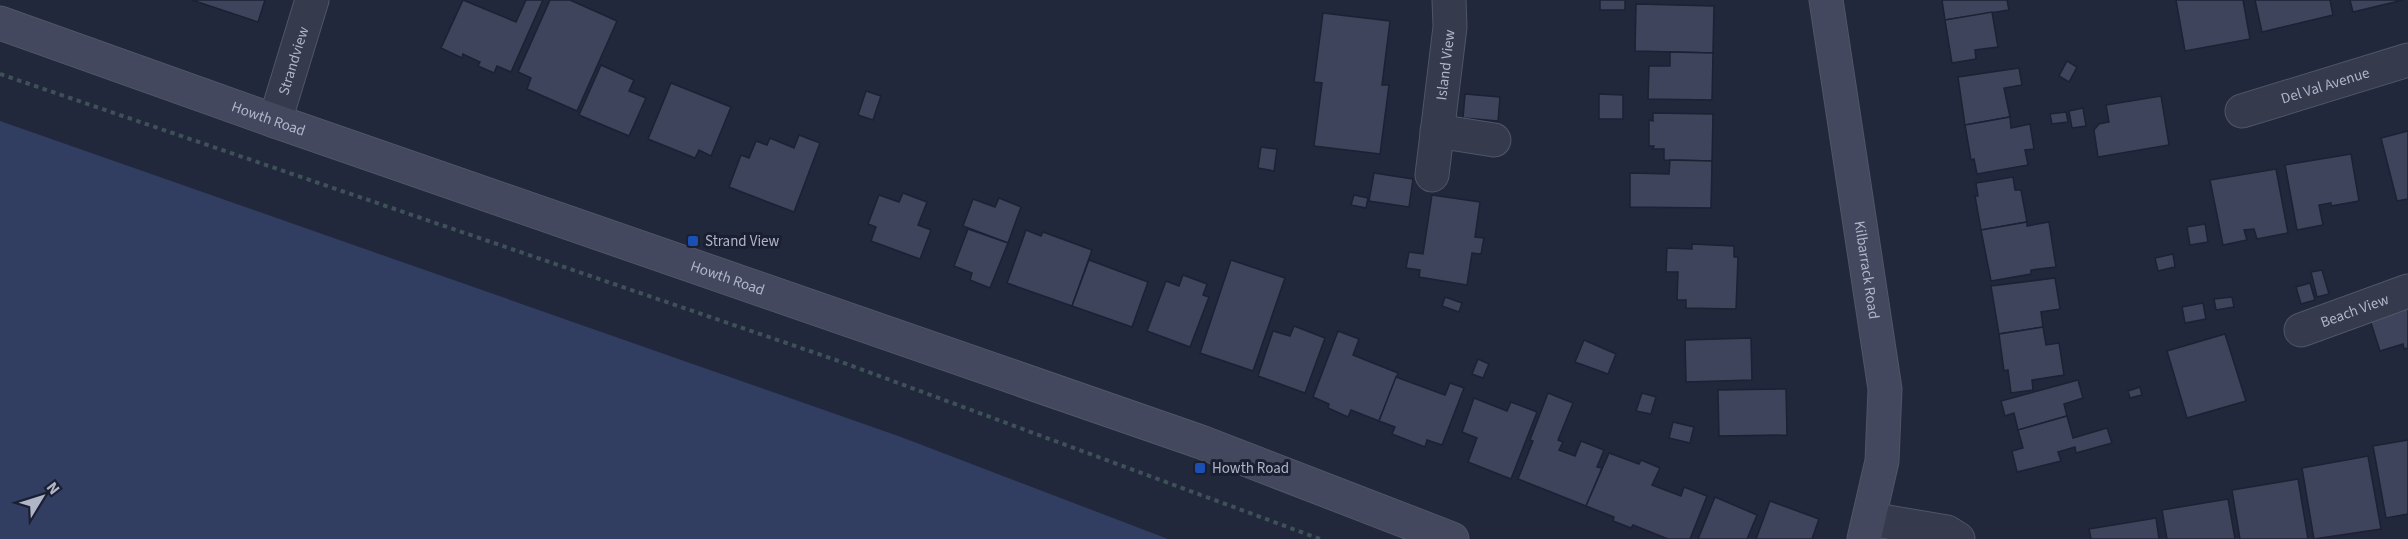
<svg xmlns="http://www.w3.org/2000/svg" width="2408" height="539" viewBox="0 0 2408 539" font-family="'Source Sans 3',sans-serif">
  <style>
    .water { fill: #323d62 }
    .building { fill: #3d445c; stroke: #1c2133; stroke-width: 1.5 }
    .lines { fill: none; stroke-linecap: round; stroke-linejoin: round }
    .minor-casing { stroke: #505567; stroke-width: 35 }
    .secondary-casing { stroke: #505567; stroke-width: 35 }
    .path { stroke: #3e5157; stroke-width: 4; stroke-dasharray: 4.5 4.5; stroke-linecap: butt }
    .minor { stroke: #353a4c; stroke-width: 33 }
    .secondary { stroke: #43485f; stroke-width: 33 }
    .transit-dot { fill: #1a4fb4; stroke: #1a1f31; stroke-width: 2 }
    .labels { text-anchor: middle; stroke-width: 6; stroke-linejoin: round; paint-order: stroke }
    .street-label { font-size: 15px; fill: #b0b5c8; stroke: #1a1f31 }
    .poi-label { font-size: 15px; fill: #b0b5c8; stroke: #1a1f31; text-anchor: start }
  </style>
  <rect width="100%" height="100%" fill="#21283c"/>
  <path class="water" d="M 0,121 L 901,437 L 1168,539 L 0,539 Z"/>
  <g class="building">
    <path d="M 192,0 L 265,0 L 258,22 Z"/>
    <path d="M 463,0 L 516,22 L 526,0 L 543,0 L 511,72 L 497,66 L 494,73 L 478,66 L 480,62 L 463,54 L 462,58 L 441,48 Z"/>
    <path d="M 550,0 L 570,0 L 617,21 L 577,111 L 527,89 L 531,78 L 518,72 Z"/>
    <rect x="1600" y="0" width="25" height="10"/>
    <path d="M 1942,0 L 2007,0 L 2009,10 L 1945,20 Z"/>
    <path d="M 2176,0 L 2243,0 L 2250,39 L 2185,51 Z"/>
    <path d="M 2255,0 L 2330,0 L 2333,15 L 2262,32 Z"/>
    <path d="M 2350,0 L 2403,0 L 2353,12 Z"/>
    <path d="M 1636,4 L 1714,6 L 1713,53 L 1635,51 Z"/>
    <path d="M 1992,12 L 1998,47 L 1975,50 L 1976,59 L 1952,63 L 1945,20 Z"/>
    <path d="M 1323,13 L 1390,21 L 1382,85 L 1389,85 L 1380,154 L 1314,146 L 1322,83 L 1314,82 Z"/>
    <path d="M 1670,52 L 1713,53 L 1712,100 L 1648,99 L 1649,66 L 1670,66 Z"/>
    <path d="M 2067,61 L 2077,67 L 2069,82 L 2059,76 Z"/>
    <path d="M 601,65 L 634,80 L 629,91 L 646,98 L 629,136 L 579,115 Z"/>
    <path d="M 2019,68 L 2022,85 L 2004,88 L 2010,117 L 1965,125 L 1958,77 Z"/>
    <path d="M 671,83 L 731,107 L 711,156 L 699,150 L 695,158 L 648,139 Z"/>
    <path d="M 866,91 L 881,96 L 873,120 L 858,115 Z"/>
    <path d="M 1465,94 L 1500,97 L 1498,121 L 1463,118 Z"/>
    <path d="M 1599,94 L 1623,95 L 1623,119 L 1599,119 Z"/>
    <path d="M 2161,96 L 2169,145 L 2098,157 L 2094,130 L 2099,124 L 2109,122 L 2106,105 Z"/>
    <path d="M 2083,108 L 2086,126 L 2072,128 L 2069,111 Z"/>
    <path d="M 2066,112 L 2068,122 L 2052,124 L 2050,114 Z"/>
    <path d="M 1653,113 L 1713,114 L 1712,161 L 1664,160 L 1664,149 L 1653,149 L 1654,146 L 1649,146 L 1649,120 L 1653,121 Z"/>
    <path d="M 2010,117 L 2011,128 L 2030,124 L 2034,149 L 2025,150 L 2028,165 L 1977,174 L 1974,159 L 1971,160 L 1965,125 Z"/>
    <path d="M 2408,131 L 2408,199 L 2397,201 L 2381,138 Z"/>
    <path d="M 799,135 L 820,143 L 794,212 L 729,187 L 741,155 L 749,158 L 756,141 L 767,145 L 770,138 L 794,148 Z"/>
    <path d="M 1261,147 L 1277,149 L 1274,171 L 1258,168 Z"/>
    <path d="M 2351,154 L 2359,201 L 2331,206 L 2331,203 L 2319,205 L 2323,225 L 2297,230 L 2285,165 Z"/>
    <path d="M 1670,160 L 1712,161 L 1711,208 L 1630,207 L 1630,173 L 1669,174 Z"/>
    <path d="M 2276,169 L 2288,233 L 2257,239 L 2254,229 L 2244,230 L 2247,240 L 2223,245 L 2210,180 Z"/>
    <path d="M 1374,173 L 1413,179 L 1409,207 L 1369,201 Z"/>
    <path d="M 2013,177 L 2015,190 L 2021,190 L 2027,222 L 1981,230 L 1975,196 L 1978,196 L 1976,183 Z"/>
    <path d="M 903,193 L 927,202 L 918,225 L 931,230 L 920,259 L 871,241 L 876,227 L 868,224 L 879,195 L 899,202 Z"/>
    <path d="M 1354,195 L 1368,198 L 1366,208 L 1351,205 Z"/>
    <path d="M 1432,195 L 1480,202 L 1475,237 L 1484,238 L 1481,254 L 1472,253 L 1467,285 L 1419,277 L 1420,270 L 1406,268 L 1409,252 L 1423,254 Z"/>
    <path d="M 999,198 L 1021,207 L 1008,243 L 963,226 L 973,199 L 995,207 Z"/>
    <path d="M 2027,222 L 2027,226 L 2049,222 L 2056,267 L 2031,270 L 2031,274 L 1991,281 L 1981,230 Z"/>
    <path d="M 2205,224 L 2208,242 L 2190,245 L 2187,227 Z"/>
    <path d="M 968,229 L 1008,243 L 990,288 L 970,280 L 972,273 L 954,266 Z"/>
    <path d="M 1026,230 L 1041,236 L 1043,232 L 1092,250 L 1072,306 L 1007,283 Z"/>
    <path d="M 1692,244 L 1734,246 L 1734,257 L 1738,257 L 1736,309 L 1686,308 L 1686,300 L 1677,300 L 1678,272 L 1666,272 L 1667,248 L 1692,249 Z"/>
    <path d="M 2173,254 L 2175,267 L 2158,271 L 2155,258 Z"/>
    <path d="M 1089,260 L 1148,282 L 1132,327 L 1072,306 Z"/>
    <path d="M 1231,260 L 1285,278 L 1253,371 L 1200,353 Z"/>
    <path d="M 2322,270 L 2329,294 L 2317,297 L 2311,272 Z"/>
    <path d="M 1183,275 L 1207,284 L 1203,295 L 1209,297 L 1190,347 L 1147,331 L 1166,281 L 1179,286 Z"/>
    <path d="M 2055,278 L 2060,309 L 2041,312 L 2043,327 L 1999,334 L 1991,286 Z"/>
    <path d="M 2310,283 L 2315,300 L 2301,304 L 2296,287 Z"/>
    <path d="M 1445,297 L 1462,303 L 1459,312 L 1442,306 Z"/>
    <path d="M 2232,297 L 2234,307 L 2216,310 L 2214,299 Z"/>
    <path d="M 2408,302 L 2408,348 L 2404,349 L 2403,344 L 2380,351 L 2370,320 Z"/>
    <path d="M 2203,303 L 2206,319 L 2185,323 L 2182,307 Z"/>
    <path d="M 1294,326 L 1325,338 L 1305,393 L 1258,376 L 1273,331 L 1290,336 Z"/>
    <path d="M 2043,327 L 2046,345 L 2059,343 L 2064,375 L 2032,380 L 2033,390 L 2011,393 L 2008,370 L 2004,371 L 1999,334 Z"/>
    <path d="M 1338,331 L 1359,339 L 1353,355 L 1398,373 L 1379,421 L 1351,410 L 1348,417 L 1328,408 L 1329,404 L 1313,397 Z"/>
    <path d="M 2225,334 L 2246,401 L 2187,418 L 2167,351 Z"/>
    <path d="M 1751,338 L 1752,380 L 1686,382 L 1685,340 Z"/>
    <path d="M 1584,340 L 1616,354 L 1608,374 L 1575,362 Z"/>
    <path d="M 1478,359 L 1489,364 L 1483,378 L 1472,374 Z"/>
    <path d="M 1396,377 L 1445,395 L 1450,383 L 1464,388 L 1442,445 L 1427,440 L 1425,447 L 1392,434 L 1395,427 L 1379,421 Z"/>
    <path d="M 2078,380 L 2083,398 L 2064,404 L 2067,416 L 2018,430 L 2014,413 L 2005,416 L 2001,401 Z"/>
    <path d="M 2140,387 L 2142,395 L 2130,398 L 2128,391 Z"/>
    <path d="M 1786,389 L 1787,435 L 1719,436 L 1718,390 Z"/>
    <path d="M 1548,393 L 1573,403 L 1558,440 L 1563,442 L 1559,450 L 1575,456 L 1581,441 L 1604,450 L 1597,467 L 1602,468 L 1586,506 L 1518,479 L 1533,441 L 1530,440 Z"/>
    <path d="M 1642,393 L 1656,397 L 1651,414 L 1636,411 Z"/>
    <path d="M 1474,398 L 1507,411 L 1511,402 L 1537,412 L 1511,479 L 1468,462 L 1477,438 L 1462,432 Z"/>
    <path d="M 2067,416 L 2073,438 L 2107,428 L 2112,443 L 2076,453 L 2075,447 L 2058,452 L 2061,461 L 2017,472 L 2012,451 L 2023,448 L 2018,430 Z"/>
    <path d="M 1673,422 L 1694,427 L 1690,443 L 1669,438 Z"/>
    <path d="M 2408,440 L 2408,514 L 2386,518 L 2373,446 Z"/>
    <path d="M 1609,453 L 1639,464 L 1641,460 L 1660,468 L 1652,485 L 1681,496 L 1684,487 L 1707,496 L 1690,539 L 1668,539 L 1633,525 L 1631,528 L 1613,521 L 1614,517 L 1586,506 Z"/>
    <path d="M 2368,456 L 2381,529 L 2314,539 L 2302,468 Z"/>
    <path d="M 2298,479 L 2308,539 L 2240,539 L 2232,490 Z"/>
    <path d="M 1715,497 L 1757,515 L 1747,539 L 1698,539 Z"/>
    <path d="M 2228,499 L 2235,539 L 2167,539 L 2162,510 Z"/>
    <path d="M 1770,501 L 1819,519 L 1812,539 L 1756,539 Z"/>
    <path d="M 2156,518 L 2159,539 L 2091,539 L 2089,529 Z"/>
  </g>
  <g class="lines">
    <g class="minor-casing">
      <g id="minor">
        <path id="s1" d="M 2242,111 L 2408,60"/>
        <path id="s2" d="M 275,121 L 312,0"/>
        <path d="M 1437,131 L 1494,140"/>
        <path id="s3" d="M 1432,175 L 1450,27 L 1449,0"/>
        <path id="s4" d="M 2301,330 L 2408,291"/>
        <path d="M 1870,519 L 1947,532 L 1958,539"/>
      </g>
    </g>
    <g class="secondary-casing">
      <g id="secondary">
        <path id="s5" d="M 1826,0 L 1885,389 L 1882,461 L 1864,539"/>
        <path id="s6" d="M 0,23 L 275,121 L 1201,442 L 1452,539"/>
      </g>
    </g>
    <path class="path" d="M 0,74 L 836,360 L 1320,539"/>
    <use href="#minor" class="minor"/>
    <use href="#secondary" class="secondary"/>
  </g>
  <g class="transit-dot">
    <rect x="687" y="235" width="12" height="12" rx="3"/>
    <rect x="1194" y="462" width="12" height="12" rx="3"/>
  </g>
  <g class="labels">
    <g class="street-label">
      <text dy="5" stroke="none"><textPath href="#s2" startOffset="63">Strandview</textPath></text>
      <text dy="5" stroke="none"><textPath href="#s3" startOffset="111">Island View</textPath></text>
      <text dy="5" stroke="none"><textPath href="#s1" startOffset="87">Del Val Avenue</textPath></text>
      <text dy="5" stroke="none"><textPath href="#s6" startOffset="285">Howth Road</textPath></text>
      <text dy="5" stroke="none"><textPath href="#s5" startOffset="273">Kilbarrack Road</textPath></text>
      <text dy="5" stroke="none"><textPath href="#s6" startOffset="771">Howth Road</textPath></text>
      <text dy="5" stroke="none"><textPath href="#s4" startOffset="57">Beach View</textPath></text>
    </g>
    <g class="poi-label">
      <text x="705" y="246">Strand View</text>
      <text x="1212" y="473">Howth Road</text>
    </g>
  </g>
  <g transform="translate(42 497) rotate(52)" stroke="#1a1f31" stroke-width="4.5" paint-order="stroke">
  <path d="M0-4.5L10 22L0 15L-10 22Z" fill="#b0b5c8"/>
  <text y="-9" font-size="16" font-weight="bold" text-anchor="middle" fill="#b0b5c8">N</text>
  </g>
</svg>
